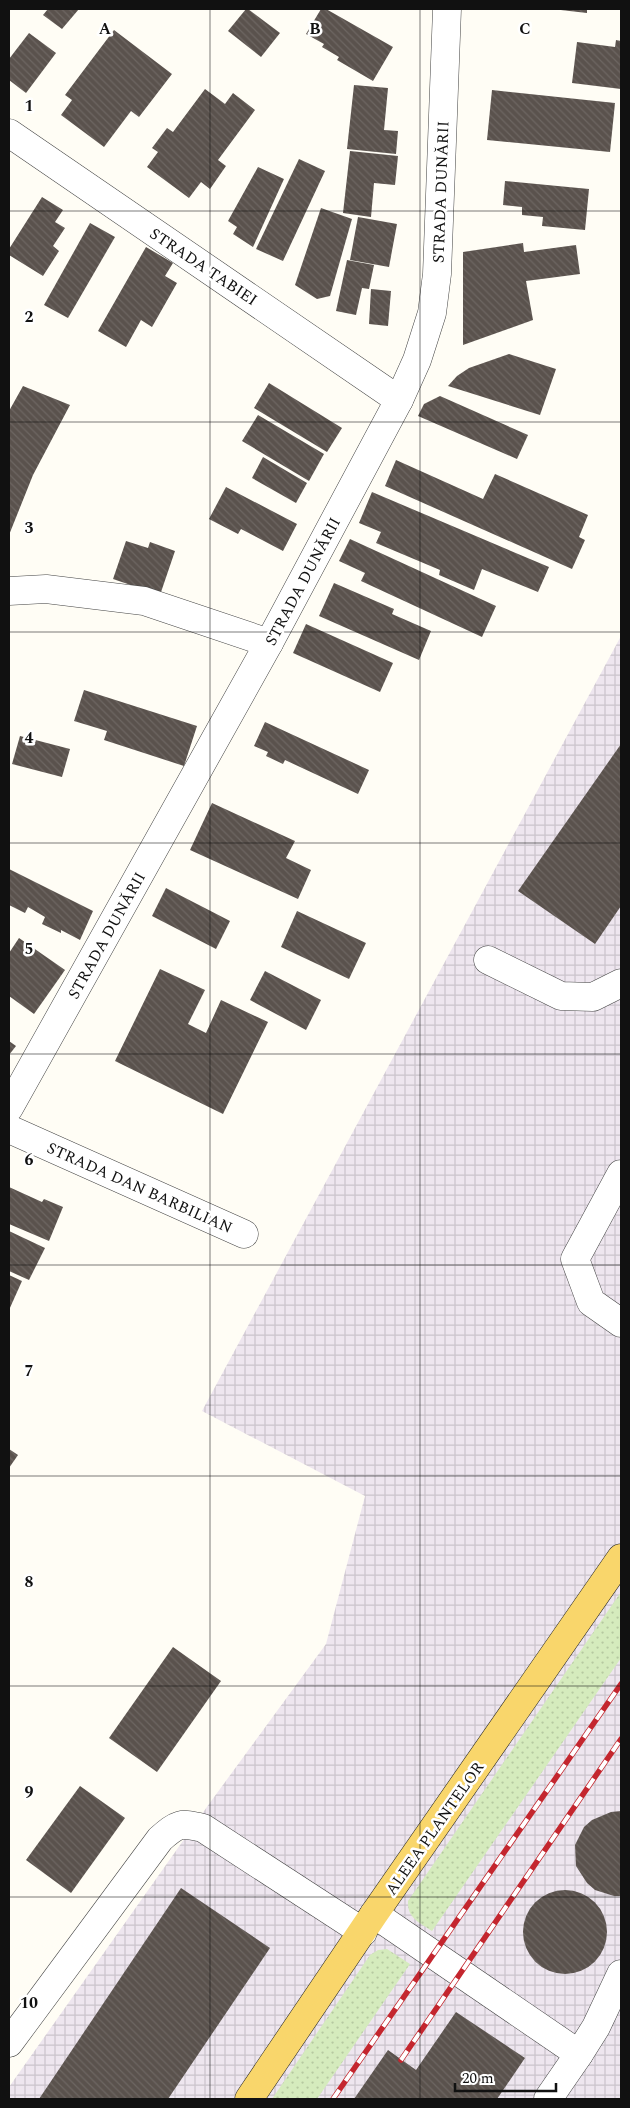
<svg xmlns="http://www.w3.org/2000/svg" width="630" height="2108" viewBox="0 0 630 2108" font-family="Spectral,serif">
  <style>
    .industrial { fill: url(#industrial-grid) }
    .grass { fill: url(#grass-dots) }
    .building { fill: url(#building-back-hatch) }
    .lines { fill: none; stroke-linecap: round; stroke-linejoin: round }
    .minor-casing { stroke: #444; stroke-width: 29 }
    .major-casing { stroke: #222; stroke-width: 29 }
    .minor { stroke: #fff; stroke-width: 28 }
    .major { stroke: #f9d66b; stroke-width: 28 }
    .rail-casing { stroke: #c4262e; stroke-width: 5.5 }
    .rail { stroke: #fff; stroke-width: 4; stroke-dasharray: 11; stroke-linecap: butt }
    .grid { fill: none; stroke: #111; stroke-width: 1; stroke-opacity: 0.55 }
    .labels { text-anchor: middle; stroke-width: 5; stroke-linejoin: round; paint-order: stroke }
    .street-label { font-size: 16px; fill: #111; stroke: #fff }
    .grid-label { font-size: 16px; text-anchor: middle; font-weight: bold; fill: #111; stroke: #fff; stroke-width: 5; stroke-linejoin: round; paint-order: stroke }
  </style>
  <defs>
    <pattern id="industrial-grid" width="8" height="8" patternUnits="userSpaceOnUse" patternTransform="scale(1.25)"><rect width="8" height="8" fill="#eee6ef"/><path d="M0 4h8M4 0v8" fill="none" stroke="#cbc4cc"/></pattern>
    <pattern id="grass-dots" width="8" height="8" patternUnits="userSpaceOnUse" patternTransform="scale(1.25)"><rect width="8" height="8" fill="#d5ebbd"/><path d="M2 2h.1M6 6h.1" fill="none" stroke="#b6c8a1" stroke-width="1.8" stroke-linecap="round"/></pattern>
    <pattern id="building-back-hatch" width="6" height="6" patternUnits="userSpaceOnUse" patternTransform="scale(1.25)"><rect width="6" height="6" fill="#5a524d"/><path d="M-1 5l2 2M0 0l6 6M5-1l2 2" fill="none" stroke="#6d6662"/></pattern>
  </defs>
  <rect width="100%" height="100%" fill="#fffdf5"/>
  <path class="industrial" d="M 621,636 L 621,2099 L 9,2099 L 9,2087 L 209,1804 L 326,1644 L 365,1496 L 202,1411 Z"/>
  <g class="grass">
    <path d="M 621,1592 L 621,1658 L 432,1931 C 419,1922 407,1918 408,1901 Z"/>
    <path d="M 387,1949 L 410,1964 L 317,2099 L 272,2099 L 370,1955 L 378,1950 Z"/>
  </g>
  <g class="building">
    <path d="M 48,9 L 79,9 L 62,29 L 43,15 Z"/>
    <path d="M 246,9 L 248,9 L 280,33 L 261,57 L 228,31 Z"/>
    <path d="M 321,9 L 326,9 L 393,47 L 373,81 L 337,60 L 339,57 L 322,47 L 324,44 L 306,34 Z"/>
    <path d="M 552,9 L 587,9 L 587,13 Z"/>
    <path d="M 114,30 L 172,74 L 139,117 L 131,111 L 104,147 L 61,115 L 72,100 L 65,95 Z"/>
    <path d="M 29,33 L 56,53 L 26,93 L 9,80 L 9,59 Z"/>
    <path d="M 616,40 L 621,41 L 621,89 L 572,83 L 577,42 L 615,47 Z"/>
    <path d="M 354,85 L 388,88 L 384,130 L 398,131 L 396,154 L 347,149 Z"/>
    <path d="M 205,89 L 225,104 L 233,93 L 255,110 L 218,160 L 226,166 L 210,189 L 201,182 L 189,198 L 147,167 L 158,152 L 152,148 L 167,128 L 173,132 Z"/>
    <path d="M 492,90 L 615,103 L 610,152 L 487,140 Z"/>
    <path d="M 350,151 L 398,156 L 395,185 L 374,183 L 371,217 L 343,213 Z"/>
    <path d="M 299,159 L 325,171 L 283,261 L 256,249 Z"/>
    <path d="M 258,167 L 284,179 L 253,247 L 233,234 L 237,227 L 228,221 Z"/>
    <path d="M 505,181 L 589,189 L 585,230 L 542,226 L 543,217 L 522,215 L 522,207 L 503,205 Z"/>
    <path d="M 42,197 L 63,210 L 55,222 L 65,228 L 53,246 L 59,251 L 43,276 L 9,255 L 9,249 Z"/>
    <path d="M 321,208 L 352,219 L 330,296 L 317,299 L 295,285 Z"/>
    <path d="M 358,217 L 397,224 L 389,267 L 350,260 Z"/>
    <path d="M 90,223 L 115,237 L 68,318 L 44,305 Z"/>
    <path d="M 523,243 L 524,252 L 576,245 L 580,274 L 526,281 L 533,320 L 463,345 L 463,252 Z"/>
    <path d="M 146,247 L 173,263 L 165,276 L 177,283 L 152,327 L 141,320 L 126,347 L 98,331 Z"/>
    <path d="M 347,260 L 374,265 L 369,289 L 362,288 L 356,315 L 336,311 Z"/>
    <path d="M 371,289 L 391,291 L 388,326 L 369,324 Z"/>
    <path d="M 509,354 L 556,369 L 540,415 L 448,386 L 457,376 L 469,368 Z"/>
    <path d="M 269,383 L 342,428 L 327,452 L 254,408 Z"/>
    <path d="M 23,386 L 70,405 L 33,475 L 9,535 L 9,411 Z"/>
    <path d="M 440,396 L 528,435 L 517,459 L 418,416 L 424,404 Z"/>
    <path d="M 258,415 L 324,454 L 309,481 L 242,441 Z"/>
    <path d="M 263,457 L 307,483 L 296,503 L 252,478 Z"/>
    <path d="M 396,460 L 483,499 L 495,474 L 588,515 L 579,537 L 585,540 L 572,569 L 385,486 Z"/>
    <path d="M 226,487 L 297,524 L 283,551 L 241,529 L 238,534 L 209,519 Z"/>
    <path d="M 372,492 L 549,567 L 538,592 L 482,569 L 474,590 L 439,575 L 440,570 L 376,543 L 381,532 L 359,523 Z"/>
    <path d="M 350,539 L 496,606 L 482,637 L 361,581 L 365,573 L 339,561 Z"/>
    <path d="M 126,541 L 148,548 L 150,542 L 175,551 L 160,595 L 113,579 Z"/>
    <path d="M 334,583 L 394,609 L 392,614 L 431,631 L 419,660 L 319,616 Z"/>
    <path d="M 306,624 L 393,663 L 380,692 L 293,653 Z"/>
    <path d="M 84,690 L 197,726 L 184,766 L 104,740 L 107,731 L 74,721 Z"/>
    <path d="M 265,722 L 369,770 L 358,794 L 285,760 L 283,764 L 266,756 L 268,752 L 254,746 Z"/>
    <path d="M 20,736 L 70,749 L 62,777 L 12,764 Z"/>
    <path d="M 621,744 L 621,906 L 595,944 L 518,891 Z"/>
    <path d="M 212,803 L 295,841 L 286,858 L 311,870 L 298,899 L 190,850 Z"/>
    <path d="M 9,869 L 93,911 L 80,940 L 61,930 L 61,933 L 42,924 L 45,917 L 28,907 L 25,913 L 9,905 Z"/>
    <path d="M 166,888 L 230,921 L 216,949 L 152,916 Z"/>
    <path d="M 297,911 L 366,943 L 349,979 L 281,947 Z"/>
    <path d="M 19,938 L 65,970 L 34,1014 L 9,996 L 9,953 Z"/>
    <path d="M 160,969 L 205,990 L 188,1024 L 206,1033 L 221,1000 L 268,1022 L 223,1114 L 115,1061 Z"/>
    <path d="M 265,971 L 321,1000 L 306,1030 L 250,1000 Z"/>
    <path d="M 9,1041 L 16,1046 L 9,1055 Z"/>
    <path d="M 9,1187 L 42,1202 L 44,1199 L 63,1207 L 49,1241 L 9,1224 Z"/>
    <path d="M 9,1231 L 45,1248 L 29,1280 L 9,1271 Z"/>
    <path d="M 9,1275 L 22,1281 L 9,1310 Z"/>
    <path d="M 9,1449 L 18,1455 L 9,1468 Z"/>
    <path d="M 173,1647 L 221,1681 L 157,1772 L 109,1738 Z"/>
    <path d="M 80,1786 L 125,1818 L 71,1893 L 26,1860 Z"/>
    <path d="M 621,1811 L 621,1896 L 614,1896 L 595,1890 L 587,1883 L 576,1866 L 575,1845 L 584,1827 L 592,1820 L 611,1812 Z"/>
    <path d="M 181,1888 L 270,1948 L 168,2099 L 39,2099 Z"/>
    <circle cx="565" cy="1932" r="42"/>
    <path d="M 456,2012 L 525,2058 L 497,2099 L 354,2099 L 388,2050 L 416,2070 Z"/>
  </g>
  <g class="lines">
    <g class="minor-casing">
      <g id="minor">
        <path d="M 9,133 L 399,400"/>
        <path d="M 9,591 L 46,589 L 144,601 L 269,643"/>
        <path d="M 488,960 L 561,996 L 593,997 L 621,983"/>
        <path d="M 9,1108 L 269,643 L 399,400 L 417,360 L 432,313 L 437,274 L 447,9"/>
        <path d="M 9,1129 L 244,1234"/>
        <path d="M 621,1174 L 575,1259 L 591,1302 L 621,1323"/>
        <path d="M 374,1914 L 579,2054 L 548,2099"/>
        <path d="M 9,2043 L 160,1839 C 177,1824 180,1822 203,1828 L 363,1932"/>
        <path d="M 579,2054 L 596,2027 L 621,1974"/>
      </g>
    </g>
    <g class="major-casing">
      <path id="major" d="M 249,2099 L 374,1914 L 621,1558"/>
    </g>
    <use href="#minor" class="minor"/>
    <use href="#major" class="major"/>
    <g class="rail-casing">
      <g id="rail">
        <path d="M 401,2060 L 621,1739"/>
        <path d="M 333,2099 L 621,1684"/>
      </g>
    </g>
    <use href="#rail" class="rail"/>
  </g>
  <path class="grid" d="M 210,9 L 210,2099M 420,9 L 420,2099M 9,211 L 621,211M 9,422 L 621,422M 9,632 L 621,632M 9,843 L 621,843M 9,1054 L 621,1054M 9,1265 L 621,1265M 9,1476 L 621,1476M 9,1686 L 621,1686M 9,1897 L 621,1897"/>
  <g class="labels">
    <g class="street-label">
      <text transform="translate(440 192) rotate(-88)" y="6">STRADA DUNĂRII</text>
      <text transform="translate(204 266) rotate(34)" y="6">STRADA TABIEI</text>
      <text transform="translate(302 581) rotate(-62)" y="6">STRADA DUNĂRII</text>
      <text transform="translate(106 935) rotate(-61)" y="6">STRADA DUNĂRII</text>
      <text transform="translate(140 1187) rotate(24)" y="6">STRADA DAN BARBILIAN</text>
      <text transform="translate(434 1828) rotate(-55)" y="6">ALEEA PLANTELOR</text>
    </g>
  </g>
  <g class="grid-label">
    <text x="105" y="34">A</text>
    <text x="315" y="34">B</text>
    <text x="525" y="34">C</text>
    <text x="29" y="111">1</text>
    <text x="29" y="322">2</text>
    <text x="29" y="533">3</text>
    <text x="29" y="743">4</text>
    <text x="29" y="954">5</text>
    <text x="29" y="1165">6</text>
    <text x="29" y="1376">7</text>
    <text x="29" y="1587">8</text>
    <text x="29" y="1797">9</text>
    <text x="29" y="2008">10</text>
  </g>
  <rect width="630" height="2108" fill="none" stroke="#111111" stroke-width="20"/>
  <path d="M455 2083v8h101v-8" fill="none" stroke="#111111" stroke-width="2.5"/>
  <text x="462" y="2083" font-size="15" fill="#111111" stroke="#ffffff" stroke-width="4" paint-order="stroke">20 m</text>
</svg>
